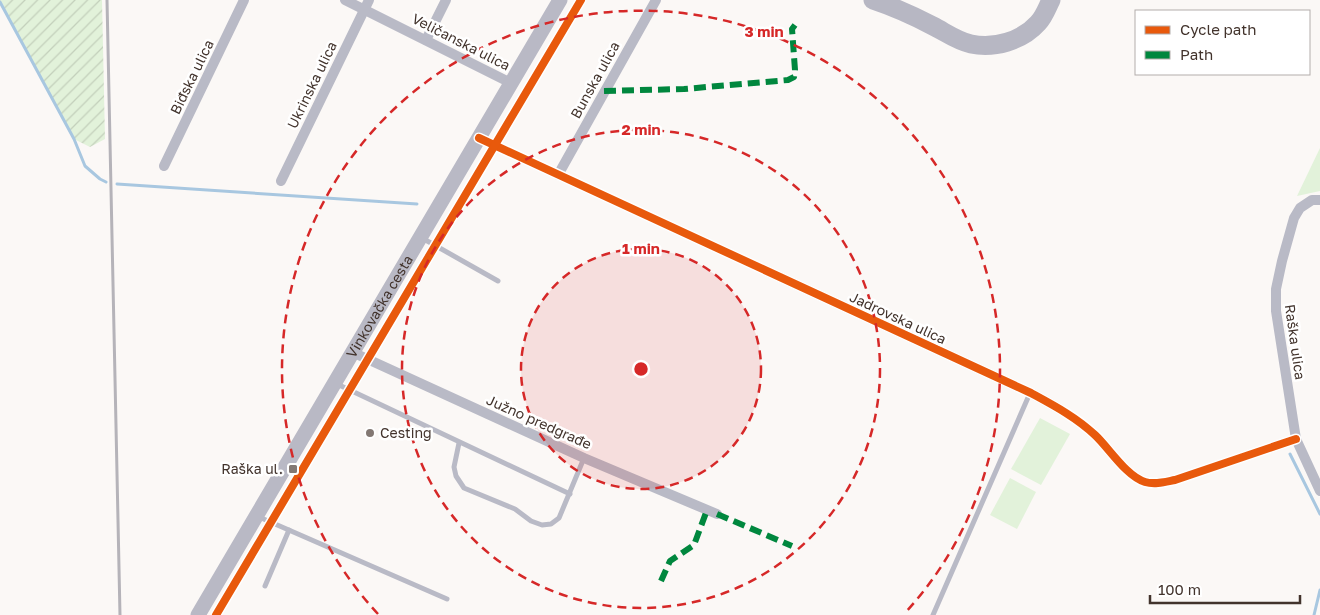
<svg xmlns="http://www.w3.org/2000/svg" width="1320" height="615" viewBox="0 0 1320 615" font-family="'Golos Text',sans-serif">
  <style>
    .grass { fill: #e2f2da }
    .garden { fill: url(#garden-furrows) }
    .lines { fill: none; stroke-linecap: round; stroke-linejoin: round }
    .stream { stroke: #a8c7e0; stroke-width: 3 }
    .lane { stroke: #b9bac6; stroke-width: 5 }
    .street { stroke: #b9bac6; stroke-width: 10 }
    .secondary { stroke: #b9b9c5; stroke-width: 15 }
    .highway { stroke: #b7b7c3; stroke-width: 19 }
    .rail { stroke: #b5b3b9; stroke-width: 3 }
    .quiet { stroke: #00873e; stroke-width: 6; stroke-dasharray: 12 6; stroke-linecap: butt }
    .cycleway-casing { stroke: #fff; stroke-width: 11 }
    .cycleway { stroke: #e8590c; stroke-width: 8 }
    .ring { fill: none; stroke: #d62828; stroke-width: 2.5; stroke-dasharray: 9 6 }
    .poi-dot { fill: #837873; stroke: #fff; stroke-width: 2 }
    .labels { text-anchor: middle; stroke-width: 5; stroke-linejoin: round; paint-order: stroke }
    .street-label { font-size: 14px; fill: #42332c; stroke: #fff }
    .poi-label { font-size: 14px; fill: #42332c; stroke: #fff; text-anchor: start }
    .centre { fill: #d62828; stroke: #fff; stroke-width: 2.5 }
    .ring-label { font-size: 15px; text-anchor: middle; font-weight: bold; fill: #d62828; stroke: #fff; stroke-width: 5; stroke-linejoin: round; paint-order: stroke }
  </style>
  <defs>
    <pattern id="garden-furrows" width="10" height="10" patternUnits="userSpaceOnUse" patternTransform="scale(1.25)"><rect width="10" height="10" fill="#e2f2da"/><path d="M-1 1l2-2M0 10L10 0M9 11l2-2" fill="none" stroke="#c3d0bb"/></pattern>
  </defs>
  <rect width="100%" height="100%" fill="#fbf8f6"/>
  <g class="grass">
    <path d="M 1320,148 L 1320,191 L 1297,196 Z"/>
    <path d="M 1040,418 L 1070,434 L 1041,485 L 1011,469 Z"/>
    <path d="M 1010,478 L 1036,492 L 1017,529 L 990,515 Z"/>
  </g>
  <path class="garden" d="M 0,0 L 102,0 L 105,139 L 90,147 L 74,139 Z"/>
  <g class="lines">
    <g class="stream">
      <path d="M 0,2 L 74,139 L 85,166 L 100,179 L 106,182"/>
      <path d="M 117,184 L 417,204"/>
      <path d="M 1290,454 L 1320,514"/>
      <path d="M 1314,615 L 1320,590"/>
    </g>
    <g class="lane">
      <path d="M 422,238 L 498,281"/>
      <path d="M 337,384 L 570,494"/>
      <path d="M 459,443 L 454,467 L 456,476 L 464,488 L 515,509 L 531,521 L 542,525 L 551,524 L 559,518 L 584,458"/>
      <path d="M 259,517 L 447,599"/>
      <path d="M 265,586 L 289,530"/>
      <path d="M 933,615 L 1030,393"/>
    </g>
    <g class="street">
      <path d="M 345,0 L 511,83"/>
      <path d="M 426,40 L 446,0"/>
      <path d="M 479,138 L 1031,393 C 1053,405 1076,417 1095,435 C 1109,448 1126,476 1145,482 C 1155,485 1165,482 1175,480 L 1296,439"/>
      <path d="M 164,166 L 244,0"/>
      <path d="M 558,175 L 656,0"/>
      <path d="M 281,181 L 369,0"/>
      <path d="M 1320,200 L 1312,200 L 1300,208 L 1294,218 L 1282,261 L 1276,289 L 1276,311 L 1296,439 L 1320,491"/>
      <path d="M 352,352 L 584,458 L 717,514"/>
    </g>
    <path class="secondary" id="s1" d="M 198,615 L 560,0"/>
    <path class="highway" d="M 873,0 C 894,7 914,16 933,26 C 945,32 957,41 971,44 C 994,49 1022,41 1038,23 C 1044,17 1047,8 1051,0"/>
    <path class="rail" d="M 107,0 L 120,615"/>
    <g class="quiet">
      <path d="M 604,91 L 684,89 L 788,80 L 794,77 L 795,70 L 792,29 L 795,25"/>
      <path d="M 717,514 L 792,546"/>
      <path d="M 661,581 L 670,561 L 694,545 L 707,510"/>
    </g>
    <g class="cycleway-casing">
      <g id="cycleway">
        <path d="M 479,138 L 1031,393 C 1053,405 1076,417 1095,435 C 1109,448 1126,476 1145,482 C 1155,485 1165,482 1175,480 L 1296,439"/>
        <path d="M 216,615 L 581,0"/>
      </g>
    </g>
    <use href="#cycleway" class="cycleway"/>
  </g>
  <circle cx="641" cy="369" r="120" fill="#d62828" fill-opacity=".12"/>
  <g class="ring">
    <circle cx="641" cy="369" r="120"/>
    <circle cx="641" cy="369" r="239"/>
    <path d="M378 614A359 359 0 1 1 904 614"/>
  </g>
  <g class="poi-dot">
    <circle cx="370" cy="433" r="5"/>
    <rect x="288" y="464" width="10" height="10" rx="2.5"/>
  </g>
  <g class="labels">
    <g class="street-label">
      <text transform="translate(461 42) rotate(27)" y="5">Veličanska ulica</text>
      <text transform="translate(192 77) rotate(-64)" y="5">Biđska ulica</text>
      <text transform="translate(595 80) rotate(-61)" y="5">Bunska ulica</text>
      <text transform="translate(312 85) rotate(-64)" y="5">Ukrinska ulica</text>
      <text dy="5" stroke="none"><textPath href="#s1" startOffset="358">Vinkovačka cesta</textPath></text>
      <text transform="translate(898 318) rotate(25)" y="5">Jadrovska ulica</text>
      <text transform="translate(1295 342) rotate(82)" y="5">Raška ulica</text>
      <text transform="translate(539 422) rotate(24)" y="5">Južno predgrađe</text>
    </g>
    <g class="poi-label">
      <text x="380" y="438">Cesting</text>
      <text x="283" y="474" text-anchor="end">Raška ul.</text>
    </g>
  </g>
  <circle cx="641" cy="369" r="8" class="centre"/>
  <g class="ring-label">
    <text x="764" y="37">3 min</text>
    <text x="641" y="135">2 min</text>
    <text x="641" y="254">1 min</text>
  </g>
  <rect x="1135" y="10" width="175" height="65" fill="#ffffff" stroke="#b3adab"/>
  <rect x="1145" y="26" width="25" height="8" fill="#e8590c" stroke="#b3adab"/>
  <text x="1180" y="35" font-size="15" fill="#42332c">Cycle path</text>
  <rect x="1145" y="51" width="25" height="8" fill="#00873e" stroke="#b3adab"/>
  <text x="1180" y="60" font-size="15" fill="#42332c">Path</text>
  <path d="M1150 595v8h150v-8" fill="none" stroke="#42332c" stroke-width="2.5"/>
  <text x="1158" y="595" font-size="15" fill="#42332c" stroke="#ffffff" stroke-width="4" paint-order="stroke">100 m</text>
</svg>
